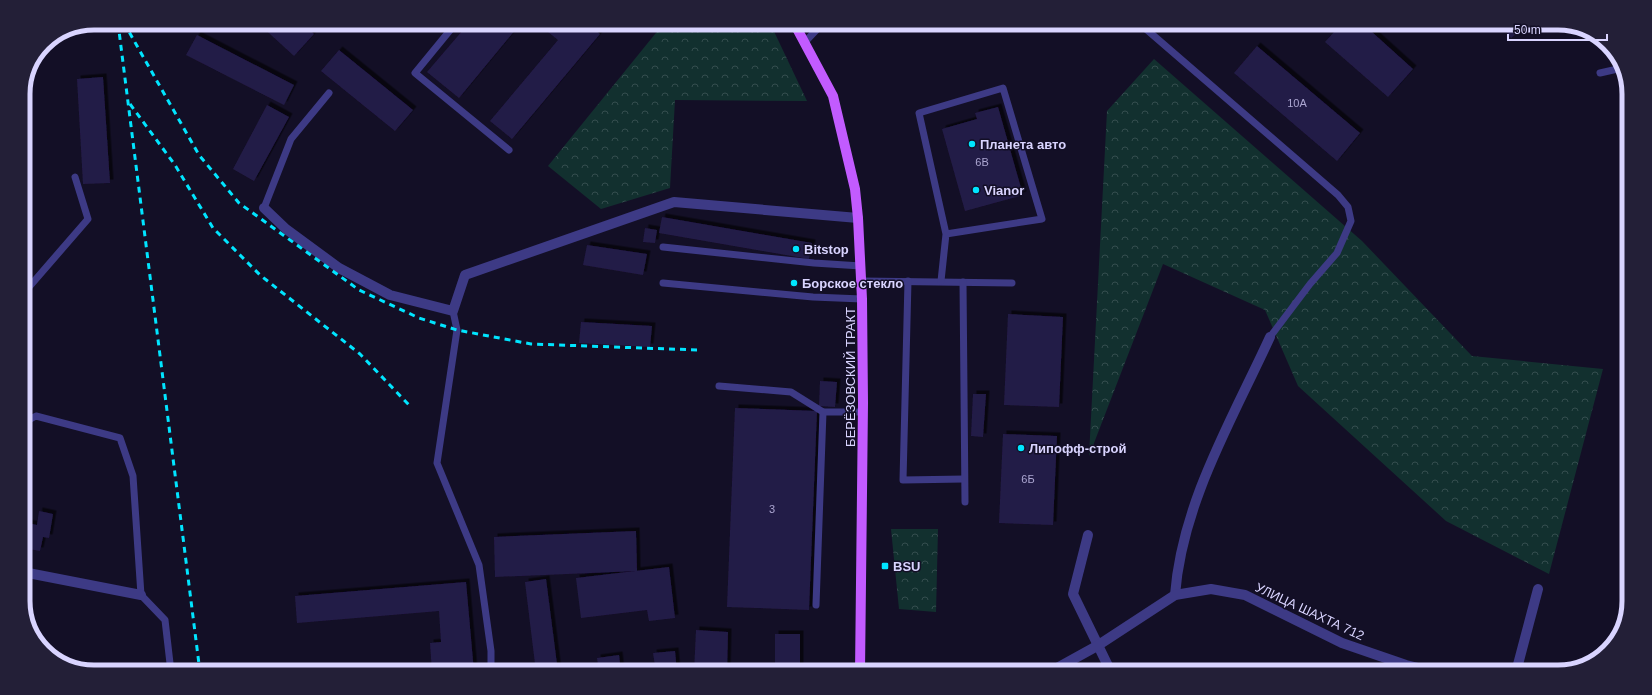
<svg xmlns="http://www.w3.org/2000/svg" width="1652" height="695" viewBox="0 0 1652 695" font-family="Helvetica,sans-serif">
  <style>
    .forest { fill: url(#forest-crowns) }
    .building { fill: #241b47; filter: url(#shadow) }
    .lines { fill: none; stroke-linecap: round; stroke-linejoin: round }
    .lane { stroke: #3d3a85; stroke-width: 7 }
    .street { stroke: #3d3a85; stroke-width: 10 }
    .primary { stroke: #c25bff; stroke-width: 10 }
    .rail { stroke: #00e5ff; stroke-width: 3; stroke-dasharray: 6 5; stroke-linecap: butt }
    .poi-dot { fill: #00e5ff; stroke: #130f26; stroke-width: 1.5 }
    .labels { text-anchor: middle; stroke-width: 3; stroke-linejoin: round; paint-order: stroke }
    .number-label { font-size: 11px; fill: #aca6d1 }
    .poi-label { font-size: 13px; font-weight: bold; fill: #d9d4ff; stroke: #130f26; text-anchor: start }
    .street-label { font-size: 13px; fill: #d9d4ff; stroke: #130f26 }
    .rim { fill: none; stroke: #d9d4ff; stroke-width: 5 }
  </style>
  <defs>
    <pattern id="forest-crowns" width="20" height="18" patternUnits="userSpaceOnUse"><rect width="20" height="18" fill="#12302f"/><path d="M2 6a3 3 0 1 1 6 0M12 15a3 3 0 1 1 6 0" fill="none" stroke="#344d4e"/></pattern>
    <filter id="shadow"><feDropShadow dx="3.5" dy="-3.5" stdDeviation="0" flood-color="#0009"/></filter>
  </defs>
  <rect width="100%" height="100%" fill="#130f26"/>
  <g class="forest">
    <path d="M 664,23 L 770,23 L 807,101 L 675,100 L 670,188 L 601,209 L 548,166 Z"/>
    <path d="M 1154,59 L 1362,241 L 1472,356 L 1603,369 L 1549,574 L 1446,521 L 1298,386 L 1265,310 L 1163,264 L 1089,456 L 1107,111 Z"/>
    <path d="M 891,529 L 938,529 L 936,612 L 899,609 Z"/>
  </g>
  <g class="building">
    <path d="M 258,23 L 302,23 L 314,34 L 294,56 Z"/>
    <path d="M 469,23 L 521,23 L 459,98 L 427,72 Z"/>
    <path d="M 537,23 L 587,23 L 600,34 L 512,139 L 490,121 L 558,40 Z"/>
    <path d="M 1342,23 L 1362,23 L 1413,69 L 1388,97 L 1325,42 Z"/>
    <path d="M 1500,23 L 1524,23 L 1526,26 L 1511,38 Z"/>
    <path d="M 197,35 L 294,85 L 284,105 L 186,55 Z"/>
    <path d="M 1257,46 L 1360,133 L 1337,161 L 1234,73 Z"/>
    <path d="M 339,50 L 413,110 L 395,131 L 321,71 Z"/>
    <path d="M 103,77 L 110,183 L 83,184 L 77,79 Z"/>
    <path d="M 267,105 L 289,117 L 254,181 L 233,169 Z"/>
    <path d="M 998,107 L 1023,195 L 965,211 L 942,129 L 977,119 L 975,113 Z"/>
    <path d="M 662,217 L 812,243 L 809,259 L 659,233 Z"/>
    <path d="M 645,228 L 657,230 L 655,243 L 643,242 Z"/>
    <path d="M 587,245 L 647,254 L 643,275 L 583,265 Z"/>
    <path d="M 1008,314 L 1063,317 L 1059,407 L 1004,405 Z"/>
    <path d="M 581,322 L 652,326 L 650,347 L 579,343 Z"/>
    <path d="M 820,381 L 837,382 L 835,407 L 819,406 Z"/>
    <path d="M 973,394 L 986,394 L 983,437 L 971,436 Z"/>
    <path d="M 735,408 L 817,411 L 809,610 L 727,607 Z"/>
    <path d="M 1003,434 L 1057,436 L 1053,525 L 999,523 Z"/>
    <path d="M 39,511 L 53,514 L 49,538 L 43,537 L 40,551 L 23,548 L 27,523 L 37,525 Z"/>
    <path d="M 636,531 L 637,571 L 495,577 L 494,537 Z"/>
    <path d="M 669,567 L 675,618 L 649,621 L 647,610 L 581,618 L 576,578 Z"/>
    <path d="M 546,579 L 558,672 L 536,672 L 525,582 Z"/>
    <path d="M 466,582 L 474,672 L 432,672 L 430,643 L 441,642 L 439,611 L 297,623 L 295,596 Z"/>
    <path d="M 696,630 L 728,632 L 727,672 L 694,672 Z"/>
    <rect x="775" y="634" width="25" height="38"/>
    <path d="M 675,651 L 677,672 L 656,672 L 653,653 Z"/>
    <path d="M 619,655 L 621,672 L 599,672 L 597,658 Z"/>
  </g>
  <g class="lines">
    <g class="lane">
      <path d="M 456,23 L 415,73 L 509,150"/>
      <path d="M 1139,23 L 1338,195 L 1348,207 L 1351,221 L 1337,253 L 1310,284 L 1270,337"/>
      <path d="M 804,43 L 823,23"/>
      <path d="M 1600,73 L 1622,68"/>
      <path d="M 264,208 L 291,139 L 329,93"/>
      <path d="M 663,247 L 814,263 L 861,266"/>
      <path d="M 862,281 L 1012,283"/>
      <path d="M 908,281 L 903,480 L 964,479"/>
      <path d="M 941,281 L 946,234 L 919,113 L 1003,88 L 1042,219 L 946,234"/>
      <path d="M 963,282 L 965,502"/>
      <path d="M 663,283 L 813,297 L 862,299"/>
      <path d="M 23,294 L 88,219 L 75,177"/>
      <path d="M 453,311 L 457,330 L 437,463 L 479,565 L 491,651 L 491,672"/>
      <path d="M 719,386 L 791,392 L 823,412"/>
      <path d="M 23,423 L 36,416 L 120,438 L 133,476 L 141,595 L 165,620 L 171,672"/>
      <path d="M 816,605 L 823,412 L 863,412"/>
    </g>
    <g class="street">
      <path d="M 264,208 L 286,229 L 339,268 L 390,295 L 453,311 L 465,275 L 674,202 L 858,218"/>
      <path d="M 1088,535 L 1073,594 L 1111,672"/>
      <path d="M 23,572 L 141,595"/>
      <path d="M 1175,595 C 1182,503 1232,420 1270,337"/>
      <path d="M 1050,672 L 1097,646 L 1175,595 L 1211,589 L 1245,595 L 1342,643 L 1406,665 L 1435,672"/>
      <path d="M 1516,672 L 1538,589"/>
    </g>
    <path class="primary" d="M 794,23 L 833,96 L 855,189 L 858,218 L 862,299 L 863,403 L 860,672"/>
    <g class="rail">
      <path d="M 118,23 L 200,672"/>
      <path d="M 124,23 L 199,155 L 239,203 L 359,290 L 419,318 L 457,330 L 531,344 L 698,350"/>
      <path d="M 130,104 L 175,165 L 213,228 L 260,275 L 360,354 L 409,405"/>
    </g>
  </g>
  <g class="poi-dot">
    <circle cx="972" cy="144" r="4"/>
    <circle cx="976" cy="190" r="4"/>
    <circle cx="796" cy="249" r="4"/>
    <circle cx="794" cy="283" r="4"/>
    <circle cx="1021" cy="448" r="4"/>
    <rect x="881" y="562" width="8" height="8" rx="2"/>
  </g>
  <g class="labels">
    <g class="number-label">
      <text x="1297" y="107">10А</text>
      <text x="982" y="166">6В</text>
      <text x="1028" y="483">6Б</text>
      <text x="772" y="513">3</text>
    </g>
    <g class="poi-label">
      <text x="980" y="149">Планета авто</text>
      <text x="984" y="195">Vianor</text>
      <text x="804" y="254">Bitstop</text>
      <text x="802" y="288">Борское стекло</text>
      <text x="1029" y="453">Липофф-строй</text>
      <text x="893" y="571">BSU</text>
    </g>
    <g class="street-label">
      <text transform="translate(850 377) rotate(-90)" y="5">БЕРЁЗОВСКИЙ ТРАКТ</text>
      <text transform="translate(1310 611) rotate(25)" y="5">УЛИЦА ШАХТА 712</text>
    </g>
  </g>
  <path d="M0 0H1652V695H0ZM94 30H1558A64 64 0 0 1 1622 94V601A64 64 0 0 1 1558 665H94A64 64 0 0 1 30 601V94A64 64 0 0 1 94 30Z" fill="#231f37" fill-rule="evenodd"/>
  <path class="rim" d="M94 30H1558A64 64 0 0 1 1622 94V601A64 64 0 0 1 1558 665H94A64 64 0 0 1 30 601V94A64 64 0 0 1 94 30Z"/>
  <path d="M1508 34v6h99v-6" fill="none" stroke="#d9d4ff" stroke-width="2"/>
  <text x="1514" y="34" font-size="12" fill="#d9d4ff" stroke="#130f26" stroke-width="3" paint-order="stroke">50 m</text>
</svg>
